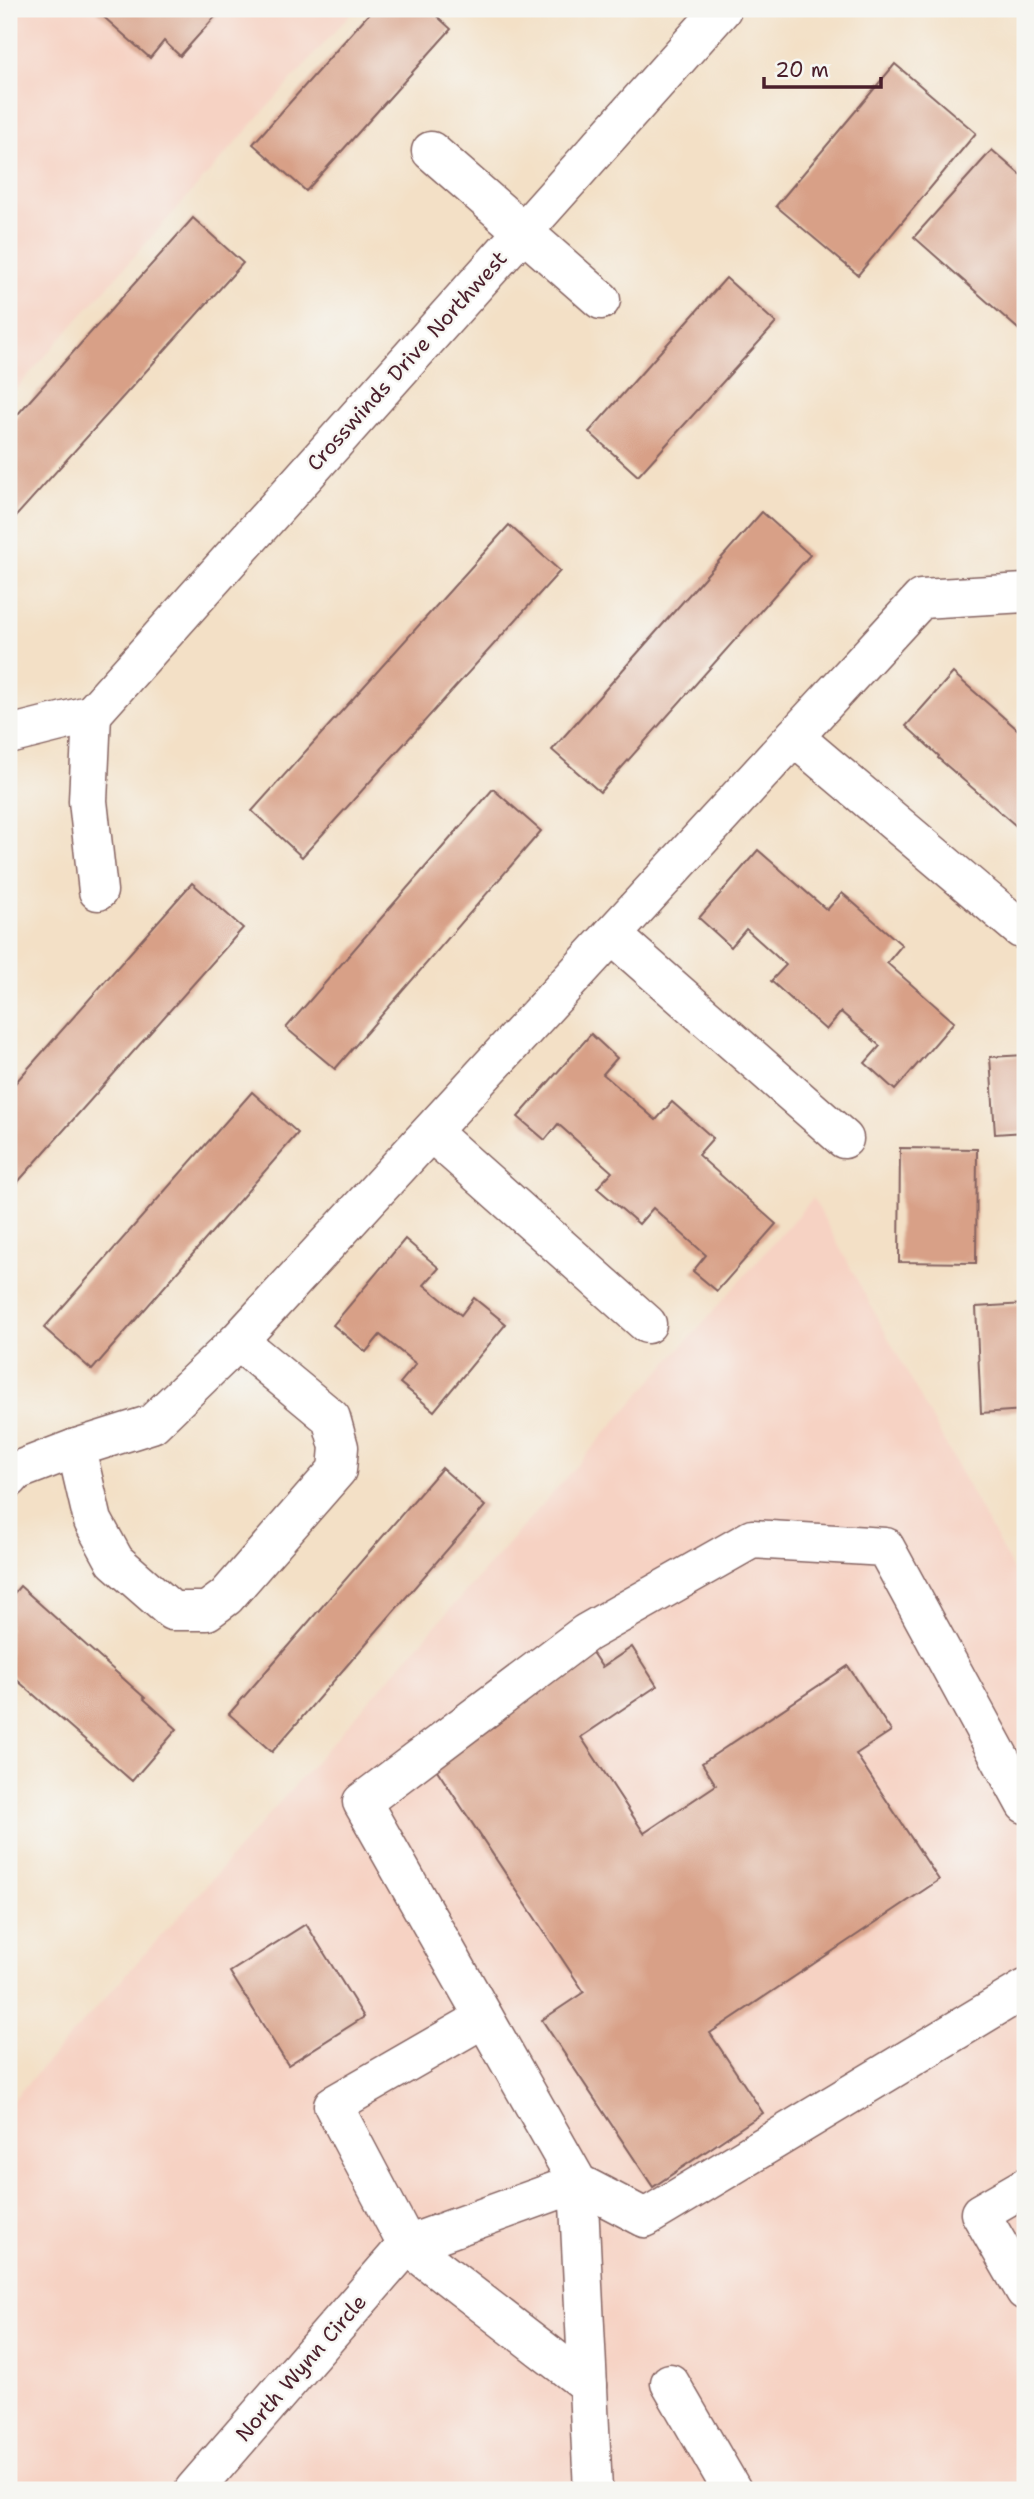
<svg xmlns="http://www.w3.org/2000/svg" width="1034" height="2499" viewBox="0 0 1034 2499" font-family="'Shantell Sans',sans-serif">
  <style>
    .built { fill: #f6d2c3 }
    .building { fill: #d8a087 }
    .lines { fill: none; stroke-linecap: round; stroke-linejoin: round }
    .minor-casing { stroke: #856361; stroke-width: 41 }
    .minor { stroke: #fff; stroke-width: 38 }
    .labels { text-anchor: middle; stroke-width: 5; stroke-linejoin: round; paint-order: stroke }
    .street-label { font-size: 21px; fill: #4a1f2b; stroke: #f6f6f2 }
  </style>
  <rect width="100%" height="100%" fill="#f6f6f2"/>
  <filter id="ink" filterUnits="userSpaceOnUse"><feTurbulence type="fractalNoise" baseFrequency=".0143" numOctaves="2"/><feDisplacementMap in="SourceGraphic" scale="14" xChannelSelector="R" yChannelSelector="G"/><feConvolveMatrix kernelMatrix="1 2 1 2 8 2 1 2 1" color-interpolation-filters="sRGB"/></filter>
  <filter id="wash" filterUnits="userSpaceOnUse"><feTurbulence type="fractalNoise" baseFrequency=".00686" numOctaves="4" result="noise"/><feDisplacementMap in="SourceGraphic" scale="28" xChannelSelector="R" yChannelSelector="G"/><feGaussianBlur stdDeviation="1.57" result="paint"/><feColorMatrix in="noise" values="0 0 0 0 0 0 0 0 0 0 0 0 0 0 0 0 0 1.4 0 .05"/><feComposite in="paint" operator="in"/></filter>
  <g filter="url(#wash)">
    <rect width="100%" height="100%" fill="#f3e0c6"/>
    <g class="built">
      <path d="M 9,9 L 355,9 L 9,397 Z"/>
      <path d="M 813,1198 L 1025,1592 L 1025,2490 L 9,2490 L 9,2104 L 187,1907 Z"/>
    </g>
    <g id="blocks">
      <g class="building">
        <path d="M 99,9 L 222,9 L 180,56 L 164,41 L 150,58 L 97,11 Z"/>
        <path d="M 373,9 L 429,9 L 451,29 L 306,191 L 253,144 Z"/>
        <path d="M 895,64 L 976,133 L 858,275 L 776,206 Z"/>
        <path d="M 992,150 L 1025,179 L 1025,335 L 914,237 Z"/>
        <path d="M 193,218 L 243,263 L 9,524 L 9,424 Z"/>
        <path d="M 726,278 L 776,323 L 638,476 L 589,432 Z"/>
        <path d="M 762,512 L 810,555 L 600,792 L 552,750 Z"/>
        <path d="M 509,525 L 560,571 L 302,857 L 252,811 Z"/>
        <path d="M 953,673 L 1025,736 L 1025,830 L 1023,832 L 938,758 L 939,756 L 906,726 Z"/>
        <path d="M 493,789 L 541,831 L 335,1069 L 286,1028 Z"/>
        <path d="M 758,850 L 827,910 L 842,893 L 902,945 L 887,963 L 954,1022 L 895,1090 L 865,1063 L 880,1046 L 841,1012 L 826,1030 L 771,981 L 786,965 L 746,929 L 731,947 L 699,918 Z"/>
        <path d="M 192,883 L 243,928 L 9,1192 L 9,1090 Z"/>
        <path d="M 591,1034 L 617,1058 L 603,1074 L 656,1120 L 672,1102 L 713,1138 L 698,1155 L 776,1224 L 717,1291 L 693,1271 L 706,1255 L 653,1208 L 639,1224 L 597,1188 L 612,1172 L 558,1124 L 545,1140 L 518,1117 Z"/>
        <path d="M 1025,1055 L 1025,1132 L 995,1134 L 990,1057 Z"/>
        <path d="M 252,1092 L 298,1133 L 92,1370 L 44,1328 Z"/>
        <path d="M 900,1148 L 977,1149 L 976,1263 L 899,1262 Z"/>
        <path d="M 405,1239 L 439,1268 L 424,1285 L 461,1315 L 474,1298 L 506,1324 L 434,1411 L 400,1383 L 416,1364 L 380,1335 L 366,1352 L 333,1325 Z"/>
        <path d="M 1025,1304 L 1025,1410 L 981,1413 L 976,1307 Z"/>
        <path d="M 442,1468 L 485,1506 L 272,1752 L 229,1714 Z"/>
        <path d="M 20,1586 L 145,1698 L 144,1699 L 177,1729 L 132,1781 L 9,1673 L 9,1599 Z"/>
        <path d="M 632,1647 L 657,1686 L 581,1737 L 644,1833 L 716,1785 L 702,1763 L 848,1666 L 891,1731 L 856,1754 L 939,1880 L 710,2033 L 763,2113 L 653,2187 L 542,2020 L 584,1992 L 427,1755 L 589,1648 L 602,1667 Z"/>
        <path d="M 306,1924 L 364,2017 L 288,2065 L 230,1972 Z"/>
      </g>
    </g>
  </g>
  <g filter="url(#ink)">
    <use href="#blocks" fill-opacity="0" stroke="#856361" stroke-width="2"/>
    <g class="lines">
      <g class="minor-casing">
        <g id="minor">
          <path d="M 431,151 L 601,300"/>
          <path d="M 92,714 L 722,9"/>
          <path d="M 92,714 L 88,801 L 98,891"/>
          <path d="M 9,735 L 92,714"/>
          <path d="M 794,737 L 1021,929"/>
          <path d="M 612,935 L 844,1139"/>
          <path d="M 431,1132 L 647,1324"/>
          <path d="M 76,1448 L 93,1521 L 115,1561 L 172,1611 L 207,1611 L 226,1597 L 337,1470 L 339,1447 L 331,1418 L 238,1341"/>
          <path d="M 9,1479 L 16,1471 L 76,1448 L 152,1424 L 238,1341 L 921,599 L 1025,593"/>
          <path d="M 1025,1804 L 885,1547 L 752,1539 L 586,1633 L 362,1802 L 578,2183 L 645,2218 L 1025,1989"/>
          <path d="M 484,2018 L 333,2105 L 407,2245 L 588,2385"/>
          <path d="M 1025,2187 L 980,2213 L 1025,2291"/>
          <path d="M 670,2383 L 732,2490"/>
          <path d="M 194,2490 L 407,2245 L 578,2183 L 593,2490"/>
        </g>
      </g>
      <use href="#minor" class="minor"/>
    </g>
  </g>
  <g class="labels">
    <g class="street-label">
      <text transform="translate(407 361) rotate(-48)" y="7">Crosswinds Drive Northwest</text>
      <text transform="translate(301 2368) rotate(-49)" y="7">North Wynn Circle</text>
    </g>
  </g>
  <rect width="1034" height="2499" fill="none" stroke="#f6f6f2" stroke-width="35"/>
  <path d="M764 77v10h117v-10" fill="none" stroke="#4a1f2b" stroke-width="3.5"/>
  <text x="775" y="77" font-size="21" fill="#4a1f2b" stroke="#f6f6f2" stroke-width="5" paint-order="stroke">20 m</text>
</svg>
